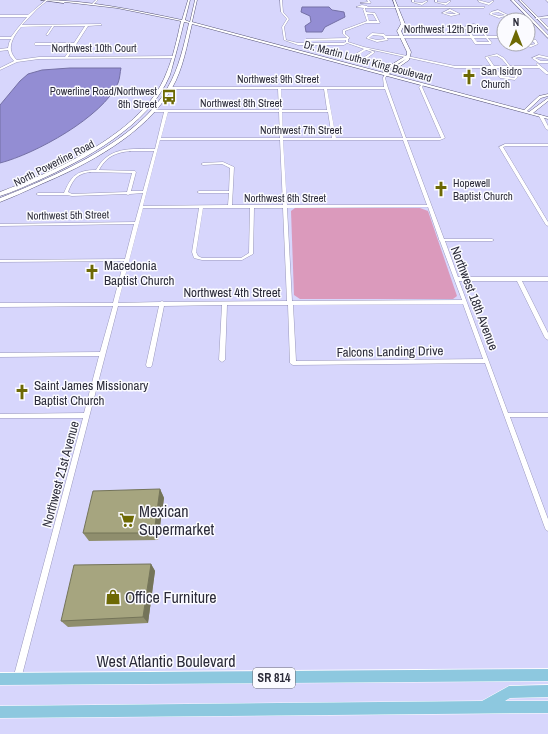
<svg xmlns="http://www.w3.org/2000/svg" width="548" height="734" viewBox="0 0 548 734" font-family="'Archivo Narrow',sans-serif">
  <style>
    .green { fill: #db9abc }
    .water { fill: #938dd3; stroke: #7470a5 }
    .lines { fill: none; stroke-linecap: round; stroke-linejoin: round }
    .minor-casing { stroke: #5d5b7c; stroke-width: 0.5 }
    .tertiary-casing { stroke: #5d5b7c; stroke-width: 1 }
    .secondary-casing { stroke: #5d5b7c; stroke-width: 1 }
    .primary-casing { stroke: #fff; stroke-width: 1 }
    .minor { fill: #fff; fill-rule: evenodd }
    .tertiary { fill: #fff; fill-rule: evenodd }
    .secondary { fill: #fff; fill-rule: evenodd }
    .primary { fill: #8dc8df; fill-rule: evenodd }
    .wall { fill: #8f8e6d }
    .shaded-wall { fill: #747459 }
    .building { fill: #a6a57f; stroke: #747459 }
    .labels { text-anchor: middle; stroke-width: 3; stroke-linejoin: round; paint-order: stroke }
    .far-street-label { font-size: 11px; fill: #2c2c3a; stroke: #fbfbff }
    .far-poi-label { font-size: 11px; fill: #2c2c3a; stroke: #fbfbff; text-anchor: start }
    .shield { fill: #fbfbff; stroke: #6a6a75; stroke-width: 1 }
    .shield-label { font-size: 12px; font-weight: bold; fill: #2c2c3a }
    .poi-label { font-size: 13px; fill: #2c2c3a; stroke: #fbfbff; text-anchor: start }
    .street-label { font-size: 13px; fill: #2c2c3a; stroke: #fbfbff }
    .near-poi-label { font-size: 16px; fill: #2c2c3a; stroke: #fbfbff; text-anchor: start }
    .near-street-label { font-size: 16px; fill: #2c2c3a; stroke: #fbfbff }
  </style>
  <rect width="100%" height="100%" fill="#d7d6fc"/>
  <path class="green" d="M 295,208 L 420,208 L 428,211 L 457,296 L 453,299 L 300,299 L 294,295 L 291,211 Z"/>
  <g class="water">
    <path d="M 302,7 L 329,7 L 332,10 L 344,12 L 345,17 L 325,27 L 322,32 L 306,32 L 305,26 L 311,22 L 310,16 L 301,12 Z"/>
    <path d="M 70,68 L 121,68 C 120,72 120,78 118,83 C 103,117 35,154 0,163 L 0,105 L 20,81 L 28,74 L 42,70 Z"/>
  </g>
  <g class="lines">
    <g class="minor-casing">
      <g id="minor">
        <path d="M 46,0 L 48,0 L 37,9 L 22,25 L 101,24 L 102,25 L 88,26 L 68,57 L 173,56 L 174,57 L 173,58 L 39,59 L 17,62 L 0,70 L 0,68 L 14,61 L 10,56 L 8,50 L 0,51 L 0,49 L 8,48 L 9,43 L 11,39 L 0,39 L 0,37 L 11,37 L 17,29 L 27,17 L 0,17 L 0,15 L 28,15 ZM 52,26 L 46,35 L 48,35 L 54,26 L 85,26 L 74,43 L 35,43 L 34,44 L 35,45 L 73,45 L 65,57 L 39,57 L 17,60 C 5,49 13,37 21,27 Z"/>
        <path d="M 96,0 L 98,0 L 94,4 L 92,4 Z"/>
        <path d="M 280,0 L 282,0 L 283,12 L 289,19 L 284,27 L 286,40 L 298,43 L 305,43 L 305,40 L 306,39 L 347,38 L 343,34 L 343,30 L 367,21 L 363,9 L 364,8 L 356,7 L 362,5 L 367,6 L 368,7 L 485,7 L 484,8 L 365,8 L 366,12 L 375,13 L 380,23 L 366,23 L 345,31 L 345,34 L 350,38 L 348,39 L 348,42 L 364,47 L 455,66 L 491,66 L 485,57 L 497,54 L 504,58 L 510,66 L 538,66 L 536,64 L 537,63 L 548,72 L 548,74 L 546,74 L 539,68 L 512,68 L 518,77 L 515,80 L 500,78 L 493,68 L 455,68 L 368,49 L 375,52 C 369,57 360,64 352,58 L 352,56 L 364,49 L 347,43 L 344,45 L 298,45 L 284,40 L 282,27 L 287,19 L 281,12 ZM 367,14 L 373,14 L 377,21 L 369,21 ZM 346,40 L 346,42 L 343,43 L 307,43 L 307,41 ZM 366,50 L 372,52 L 363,58 L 356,58 L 355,57 ZM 497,56 L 502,59 L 508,66 L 494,66 L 488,57 ZM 496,68 L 509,68 L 515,77 L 514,78 L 502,76 Z"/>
        <path d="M 367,0 L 369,0 L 371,3 L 360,3 L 368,2 Z"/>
        <path d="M 412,0 L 414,0 L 414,2 L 422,3 L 426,1 L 428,1 L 422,5 L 412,2 Z"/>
        <path d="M 435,0 L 437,0 L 437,2 L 446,3 L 449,1 L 451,1 L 446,5 L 435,2 Z"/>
        <path d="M 478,0 L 489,3 L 492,1 L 494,1 L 489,5 L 479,2 Z"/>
        <path d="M 546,0 L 548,0 L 548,2 Z"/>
        <path d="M 450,9 L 460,14 L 451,16 L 442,13 ZM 450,11 L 456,14 L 451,14 L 445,13 Z"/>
        <path d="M 498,10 L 508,15 L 499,18 L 489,14 L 491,12 ZM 498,12 L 505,15 L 499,16 L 492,14 L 493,13 Z"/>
        <path d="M 548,16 L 548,18 L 536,19 L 535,18 Z"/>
        <path d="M 474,24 L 480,26 L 487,36 L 504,36 L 504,38 L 488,38 L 492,43 L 491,44 L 475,44 L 471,38 L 387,38 L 388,40 L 377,42 L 366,38 L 372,33 L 384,34 L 386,36 L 470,36 L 464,27 ZM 474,26 L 478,28 L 485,36 L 473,36 L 467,27 ZM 373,35 L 383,36 L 385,39 L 377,40 L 369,38 ZM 474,38 L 486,38 L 489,42 L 477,42 Z"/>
        <path d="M 528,38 L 536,40 L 538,44 L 531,47 L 520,45 L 525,44 L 531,45 L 535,44 L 534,42 L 528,40 Z"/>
        <path d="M 539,55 L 548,57 L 548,59 L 539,57 L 535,58 L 541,61 L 548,61 L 548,63 L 539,63 L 532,58 Z"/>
        <path d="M 385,74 L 387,75 L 385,78 L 388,88 L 406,138 L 441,138 L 419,87 L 422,84 L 423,85 L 422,87 L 445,138 L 440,140 L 407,140 L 444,239 L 492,239 L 494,240 L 492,241 L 445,241 L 458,277 L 548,277 L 548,281 L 522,281 L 548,333 L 548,340 L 545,338 L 517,281 L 459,281 L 508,413 L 548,413 L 548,417 L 510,417 L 548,519 L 548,531 L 546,530 L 545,528 L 485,363 L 293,365 L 291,364 L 290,363 L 288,305 L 227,305 L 225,360 L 222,362 L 219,360 L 222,305 L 164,306 L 152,365 L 151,367 L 147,367 L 146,365 L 159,306 L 118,306 L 21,679 L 20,682 L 17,683 L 14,682 L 13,679 L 83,418 L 0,418 L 0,414 L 84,413 L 99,356 L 0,357 L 0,353 L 100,352 L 113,306 L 0,307 L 0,303 L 113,303 L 124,261 L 0,262 L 0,260 L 125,259 L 134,224 L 0,226 L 0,224 L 135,222 L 143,193 L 130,194 L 128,195 L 126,194 L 72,196 L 67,195 L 38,195 L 36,194 L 38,193 L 64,193 C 71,176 77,170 96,170 C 109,146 130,149 155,149 L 164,112 L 152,112 L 152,110 L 279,110 L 278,89 L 169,89 L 169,87 L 384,87 L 383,78 ZM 281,89 L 324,89 L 327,110 L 282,110 ZM 327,89 L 385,89 L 403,138 L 336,138 ZM 168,112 L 279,112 L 280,138 L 161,138 ZM 282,112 L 328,112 L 332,138 L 283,138 ZM 160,140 L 280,140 L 283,205 L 232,205 L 234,167 L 223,162 L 203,163 L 201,164 L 203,165 L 222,164 L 230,168 L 229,191 L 199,191 L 197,192 L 199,193 L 229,193 L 228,205 L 143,206 ZM 283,140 L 403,140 L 427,205 L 287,205 ZM 130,151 L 154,151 L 143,191 L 131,191 L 136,172 L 135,171 L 99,170 C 107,156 115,153 130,151 ZM 90,172 L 132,173 L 127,192 L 72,194 L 68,192 C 73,180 76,174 90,172 ZM 428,207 L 439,239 L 439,240 L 440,241 L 462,300 L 292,301 L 287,208 ZM 143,208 L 199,208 L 192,252 L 194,258 L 202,260 L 242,260 L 253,254 L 254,208 L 283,208 L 287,301 L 164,302 L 162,301 L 160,302 L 118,303 ZM 203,208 L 250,208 L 249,253 L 241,258 L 202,258 L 198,256 L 196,252 ZM 463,304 L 483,359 L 296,361 L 293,305 Z"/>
        <path d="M 540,115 L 543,116 L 548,126 L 548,130 L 546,129 L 539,116 Z"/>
        <path d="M 505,144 L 548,144 L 548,146 L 506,146 L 503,147 L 548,222 L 548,226 L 546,225 L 499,147 Z"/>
      </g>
    </g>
    <g class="tertiary-casing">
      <g id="tertiary">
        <path d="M 393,0 L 395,0 L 405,24 L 401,31 L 411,52 L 409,60 L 386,76 L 384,75 L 383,70 L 407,55 L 407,52 L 397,31 L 401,24 ZM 406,59 L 387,73 L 386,71 Z"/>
        <path d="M 511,0 L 514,0 L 548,35 L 548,38 Z"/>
        <path d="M 519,0 L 521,0 L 548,27 L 548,30 Z"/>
      </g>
    </g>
    <g class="secondary-casing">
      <path id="secondary" d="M 41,0 C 88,0 134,10 182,20 L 188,0 L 190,0 L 185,20 L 190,22 L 195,0 L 197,0 L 192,22 L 524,110 L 539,96 L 548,94 L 548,96 L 541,98 L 527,111 L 529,112 L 548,98 L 548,101 L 533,113 L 548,117 L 548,119 L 192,24 C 187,45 183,69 172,88 C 146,134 87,165 39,185 C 26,191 13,197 0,202 L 0,198 C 55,176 139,141 168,87 C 179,68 184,45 189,23 L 184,22 C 181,34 178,46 175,57 C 173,63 172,69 170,75 C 149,126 84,160 37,181 C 25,186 13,192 0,196 L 0,192 C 55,171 143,133 166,74 C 173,58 177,39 181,21 L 117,8 L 65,2 L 64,3 Z"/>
    </g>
    <g class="primary-casing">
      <g id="primary">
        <path d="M 548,669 L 548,681 L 0,685 L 0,673 Z"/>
        <path d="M 548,685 L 548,697 L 510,698 L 505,701 L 548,701 L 548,713 L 0,718 L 0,706 L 482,701 L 509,686 Z"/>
      </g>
    </g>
    <use href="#minor" class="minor"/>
    <use href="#tertiary" class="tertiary"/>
    <use href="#secondary" class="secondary"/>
    <use href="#primary" class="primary"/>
  </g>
  <g class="wall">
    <path d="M 160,489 L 164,498 L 158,540 L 89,541 L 83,533 Z"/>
    <path d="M 151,564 L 155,571 L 148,623 L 68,627 L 61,621 Z"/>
  </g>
  <g class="shaded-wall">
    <path d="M 160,489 L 164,498 L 158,540 L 154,533 Z"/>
    <path d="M 151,564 L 155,571 L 148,623 L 143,617 Z"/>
  </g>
  <g class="building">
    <path d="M 160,489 L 154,533 L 83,533 L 93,491 Z"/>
    <path d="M 151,564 L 143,617 L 61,621 L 74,565 Z"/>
  </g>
  <defs>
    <g id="church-bare" transform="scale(1.2)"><path d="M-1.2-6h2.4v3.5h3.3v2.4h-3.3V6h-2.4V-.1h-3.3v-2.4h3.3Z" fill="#6d6904" stroke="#fbfbff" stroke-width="2.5" paint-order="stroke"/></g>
    <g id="bus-bare" transform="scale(1.2)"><path d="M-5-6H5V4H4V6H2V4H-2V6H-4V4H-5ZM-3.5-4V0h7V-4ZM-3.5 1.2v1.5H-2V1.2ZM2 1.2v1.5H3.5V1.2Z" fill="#6d6904" stroke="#fbfbff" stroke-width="2.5" paint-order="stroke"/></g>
    <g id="supermarket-bare" transform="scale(1.2)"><path d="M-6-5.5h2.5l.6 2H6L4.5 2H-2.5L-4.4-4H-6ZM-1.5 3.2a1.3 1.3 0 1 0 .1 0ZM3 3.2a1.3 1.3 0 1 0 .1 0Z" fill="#6d6904" stroke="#fbfbff" stroke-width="2.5" paint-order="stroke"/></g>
    <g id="shop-bare" transform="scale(1.2)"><path d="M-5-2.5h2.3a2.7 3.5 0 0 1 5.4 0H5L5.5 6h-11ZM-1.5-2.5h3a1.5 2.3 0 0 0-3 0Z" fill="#6d6904" stroke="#fbfbff" stroke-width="2.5" paint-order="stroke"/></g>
  </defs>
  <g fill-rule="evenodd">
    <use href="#church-bare" x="469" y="77"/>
    <use href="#bus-bare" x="169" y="97"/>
    <use href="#church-bare" x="441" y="189"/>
    <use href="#church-bare" x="92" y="272"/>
    <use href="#church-bare" x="22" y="392"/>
    <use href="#supermarket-bare" x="127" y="520"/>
    <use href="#shop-bare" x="113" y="597"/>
  </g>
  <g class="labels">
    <g class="far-street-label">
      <text x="446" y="33">Northwest 12th Drive</text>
      <text x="94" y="52">Northwest 10th Court</text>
      <text transform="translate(368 61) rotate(15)" y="4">Dr. Martin Luther King Boulevard</text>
      <text x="278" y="83">Northwest 9th Street</text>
      <text x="241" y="107">Northwest 8th Street</text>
      <text x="301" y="134">Northwest 7th Street</text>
      <text transform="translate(54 163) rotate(-27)" y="4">North Powerline Road</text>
      <text x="285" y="202">Northwest 6th Street</text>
      <text transform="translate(68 215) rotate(-1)" y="4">Northwest 5th Street</text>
    </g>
    <g class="far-poi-label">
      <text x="481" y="75">San Isidro<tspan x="481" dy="13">Church</tspan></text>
      <text x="157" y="95" text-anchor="end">Powerline Road/Northwest<tspan x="157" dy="13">8th Street</tspan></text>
      <text x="453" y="187">Hopewell<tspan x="453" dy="13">Baptist Church</tspan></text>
    </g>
    <rect class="shield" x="253" y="668" width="42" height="20" rx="3"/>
    <g class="shield-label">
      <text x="274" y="682">SR 814</text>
    </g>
    <g class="poi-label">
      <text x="104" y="270">Macedonia<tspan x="104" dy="15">Baptist Church</tspan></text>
      <text x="34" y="390">Saint James Missionary<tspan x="34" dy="15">Baptist Church</tspan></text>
    </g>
    <g class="street-label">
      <text x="232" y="297">Northwest 4th Street</text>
      <text transform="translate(475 298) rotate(69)" y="5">Northwest 18th Avenue</text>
      <text transform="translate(390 351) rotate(-1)" y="5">Falcons Landing Drive</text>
      <text transform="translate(60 474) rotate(-75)" y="5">Northwest 21st Avenue</text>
    </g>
    <g class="near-poi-label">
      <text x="139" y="517">Mexican<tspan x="139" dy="18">Supermarket</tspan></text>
      <text x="125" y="603">Office Furniture</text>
    </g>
    <g class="near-street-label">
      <text x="166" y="667">West Atlantic Boulevard</text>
    </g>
  </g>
  <g transform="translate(516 32)"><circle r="19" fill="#fbfbff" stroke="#a8a8b0"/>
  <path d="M0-3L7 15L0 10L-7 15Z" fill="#6d6904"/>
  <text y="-6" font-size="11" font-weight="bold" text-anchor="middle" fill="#2c2c3a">N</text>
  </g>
</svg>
